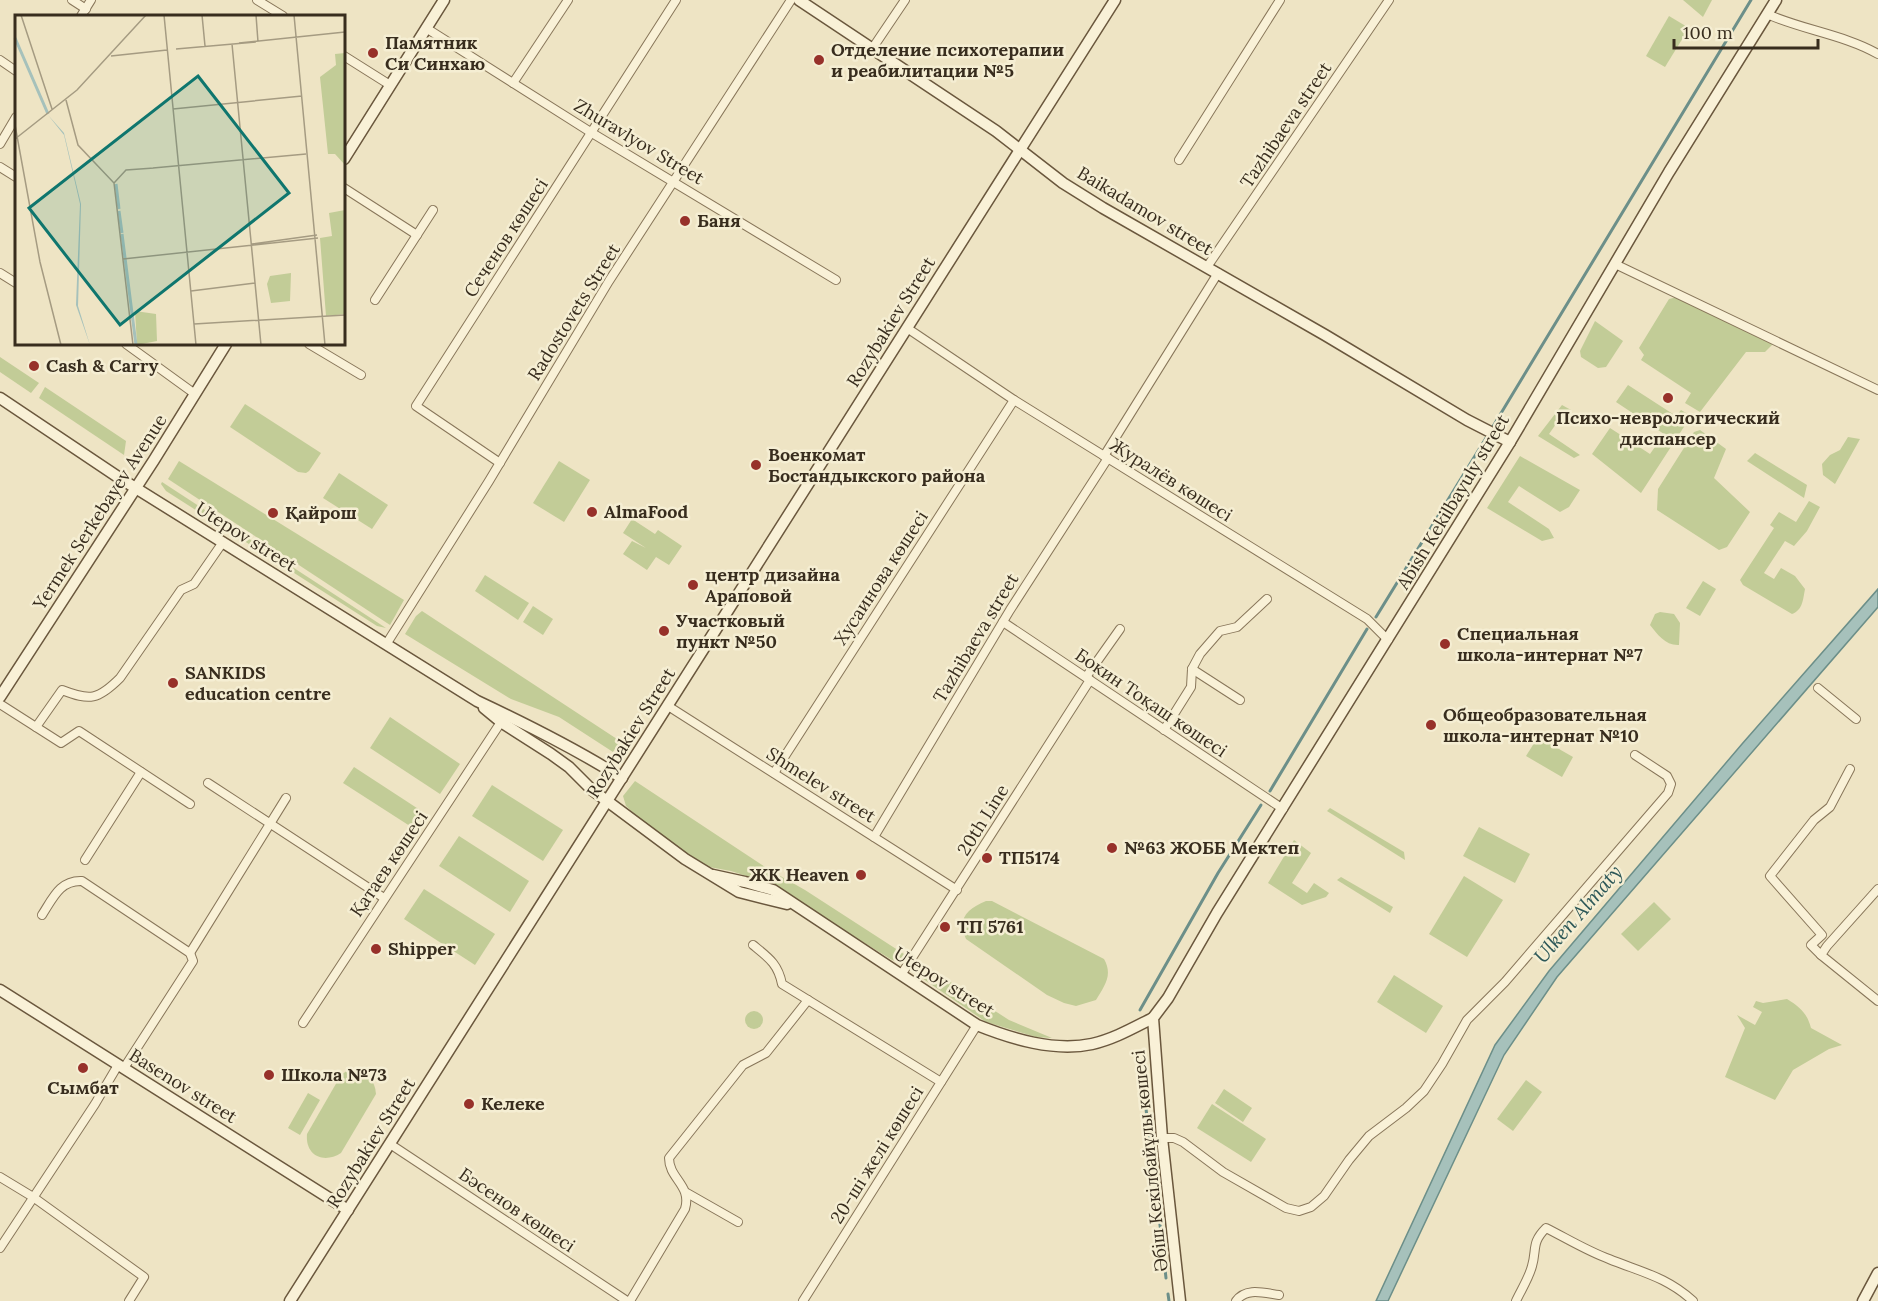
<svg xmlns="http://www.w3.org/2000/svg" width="1878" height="1301" viewBox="0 0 1878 1301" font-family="Lora,serif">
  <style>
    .green { fill: #c2cc97 }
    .water { fill: #a6c1bb; stroke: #6c8f89; stroke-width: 1.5 }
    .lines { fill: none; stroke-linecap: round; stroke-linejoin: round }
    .stream { stroke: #6c8f89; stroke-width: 3 }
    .street-casing { stroke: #88765a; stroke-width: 10 }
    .secondary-casing { stroke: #6a573d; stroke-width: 13 }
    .street { stroke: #f9f1d7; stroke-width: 8 }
    .secondary { stroke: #f9f1d7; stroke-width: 10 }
    .poi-dot { fill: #97312a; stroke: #f5eed3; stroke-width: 2 }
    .labels { text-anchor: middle; stroke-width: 5; stroke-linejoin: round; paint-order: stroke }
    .poi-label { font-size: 18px; font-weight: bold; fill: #382d1e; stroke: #f5eed3; text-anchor: start }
    .street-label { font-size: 18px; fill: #382d1e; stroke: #f5eed3 }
    .water-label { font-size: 20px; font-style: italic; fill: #2d5858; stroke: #f5eed3 }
    .inset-river { fill: none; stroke: #a6c1bb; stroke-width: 3 }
    .inset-road { fill: none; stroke: #a59b82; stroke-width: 1.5 }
    .view { fill: #0f766e; fill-opacity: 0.15; stroke: #0f766e; stroke-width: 3 }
    .inset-edge { fill: none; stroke: #382d1e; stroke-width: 3 }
  </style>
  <rect width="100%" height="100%" fill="#eee4c4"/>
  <g class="green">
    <path d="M 1683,0 L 1712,0 L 1703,17 Z"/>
    <path d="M 1669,16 L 1689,28 L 1665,67 L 1646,56 Z"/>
    <path d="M 1677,297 L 1773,344 L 1765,352 L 1746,352 L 1700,412 L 1685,403 L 1691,393 L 1641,360 L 1644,355 L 1639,348 L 1669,299 Z"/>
    <path d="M 1595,321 L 1623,341 L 1606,367 L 1598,368 L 1581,357 L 1580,351 Z"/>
    <path d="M 0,357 L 39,383 L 31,393 L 0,372 Z"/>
    <path d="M 1628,385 L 1676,416 L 1681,410 L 1691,416 L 1641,493 L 1592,454 L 1610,428 L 1650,454 L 1664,434 L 1616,402 Z"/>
    <path d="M 45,387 L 126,441 L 124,455 L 39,398 Z"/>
    <path d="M 245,404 L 321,453 L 309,471 L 306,473 L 298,472 L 230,427 Z"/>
    <path d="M 1562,405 L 1571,410 L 1566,416 L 1563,414 L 1549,434 L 1580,455 L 1574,458 L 1538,436 Z"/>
    <path d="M 1700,430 L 1726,449 L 1714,478 L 1750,512 L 1727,547 L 1719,550 L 1657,510 L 1658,489 L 1694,432 Z"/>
    <path d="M 1848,437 L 1860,439 L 1835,484 L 1823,475 L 1822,464 L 1830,455 L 1840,450 Z"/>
    <path d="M 1755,453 L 1807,485 L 1804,498 L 1747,461 Z"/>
    <path d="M 1520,456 L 1580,490 L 1569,507 L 1560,512 L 1519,486 L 1508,502 L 1549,529 L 1554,538 L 1542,541 L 1487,508 Z"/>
    <path d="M 179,461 L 404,600 L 390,625 L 168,479 Z"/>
    <path d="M 559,461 L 590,480 L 564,522 L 533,503 Z"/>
    <path d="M 339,473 L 388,505 L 372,529 L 323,498 Z"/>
    <path d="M 162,482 L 386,628 L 377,626 L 166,491 L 161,484 Z"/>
    <path d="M 1809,501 L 1820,507 L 1807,531 L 1794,546 L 1785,541 L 1764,573 L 1774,579 L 1781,568 L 1795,576 L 1805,589 C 1803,599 1803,610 1792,614 L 1743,585 L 1740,580 L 1774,528 L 1770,525 L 1779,512 L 1796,522 Z"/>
    <path d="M 632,519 L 655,534 L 658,530 L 682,546 L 669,565 L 656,557 L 647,570 L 623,554 L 632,541 L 646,548 L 623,533 Z"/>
    <path d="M 485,575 L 529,603 L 518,620 L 475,591 Z"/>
    <path d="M 1703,581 L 1716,589 L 1700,616 L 1686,608 Z"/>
    <path d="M 533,606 L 553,619 L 543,635 L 523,622 Z"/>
    <path d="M 422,611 L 620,741 L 613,752 L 559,717 L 511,699 L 405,634 L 416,616 Z"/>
    <path d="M 1660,612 L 1674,614 L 1680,623 L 1679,645 C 1666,646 1657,634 1650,625 L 1655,614 Z"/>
    <path d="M 390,717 L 460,764 L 440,794 L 370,748 Z"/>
    <path d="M 1538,737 L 1573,757 L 1562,777 L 1526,756 Z"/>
    <path d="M 354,767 L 423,812 L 413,828 L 343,783 Z"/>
    <path d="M 635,781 L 768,869 L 805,890 L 907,956 L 907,961 L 901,963 L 892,960 L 768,883 L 731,871 L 709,867 L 667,841 L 641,820 L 626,806 L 623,796 Z"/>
    <path d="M 492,785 L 563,830 L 543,861 L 472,816 Z"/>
    <path d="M 1330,808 L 1404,852 L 1405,860 L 1327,811 Z"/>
    <path d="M 1479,827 L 1530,854 L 1515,883 L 1463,856 Z"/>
    <path d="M 459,836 L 529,881 L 510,912 L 439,866 Z"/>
    <path d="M 1294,840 L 1311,853 L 1292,883 L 1307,893 L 1314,883 L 1329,893 L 1326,897 L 1302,905 L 1268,883 Z"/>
    <path d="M 1464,876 L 1503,900 L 1467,957 L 1429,934 Z"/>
    <path d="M 1341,877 L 1393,907 L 1390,913 L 1337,880 Z"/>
    <path d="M 424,889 L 495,934 L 475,965 L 404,919 Z"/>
    <path d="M 986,901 L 992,901 L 1104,959 C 1113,975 1105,985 1096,1000 L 1076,1006 L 1064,1003 L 1047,995 L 966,939 C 957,918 967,909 986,901 Z"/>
    <path d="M 1654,902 L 1671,919 L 1638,951 L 1621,934 Z"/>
    <path d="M 918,961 L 1009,1020 L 1052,1038 L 1036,1037 L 986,1022 L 919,976 L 915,971 Z"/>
    <path d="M 1394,975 L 1443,1006 L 1426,1033 L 1377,1002 Z"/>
    <path d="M 1787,999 C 1800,1007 1807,1013 1811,1028 L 1842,1045 L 1829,1049 L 1793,1070 L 1775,1100 L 1725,1077 L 1745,1028 L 1737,1015 L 1755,1025 L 1762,1012 L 1753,1007 L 1756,1001 L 1763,1003 Z"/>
    <circle cx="754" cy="1020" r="9"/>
    <path d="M 355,1069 C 367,1073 375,1080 376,1094 L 341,1153 C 324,1164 305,1156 307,1134 L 341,1075 L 348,1070 Z"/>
    <path d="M 1526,1080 L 1542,1092 L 1513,1131 L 1497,1119 Z"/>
    <path d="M 1224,1089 L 1252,1108 L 1243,1122 L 1215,1103 Z"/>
    <path d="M 308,1093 L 320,1100 L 300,1135 L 288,1128 Z"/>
    <path d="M 1212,1104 L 1266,1139 L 1251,1162 L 1197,1128 Z"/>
  </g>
  <path class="water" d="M 1878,589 L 1878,607 L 1557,977 L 1504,1055 L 1388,1301 L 1376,1301 L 1495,1045 L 1549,971 L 1742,744 Z"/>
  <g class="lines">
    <g class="stream">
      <path d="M 1376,617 L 1486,438 L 1751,0"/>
      <path d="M 1270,791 L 1367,629"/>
      <path d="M 1140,1010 L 1218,873 L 1261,805"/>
      <path d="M 1144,1092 L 1151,1151"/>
      <path d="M 1159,1216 L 1166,1278"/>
      <path d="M 1168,1294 L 1169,1301"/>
    </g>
    <g class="street-casing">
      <g id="street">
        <path d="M 72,0 L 86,9"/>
        <path d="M 257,0 L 283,16"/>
        <path d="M 1767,14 C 1803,30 1845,35 1878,54"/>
        <path d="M 81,16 L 91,0"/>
        <path d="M 426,28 L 592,133 L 836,280"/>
        <path d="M 872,49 L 905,0"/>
        <path d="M 344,56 L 390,85"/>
        <path d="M 0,60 L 16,71"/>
        <path d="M 513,83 L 568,0"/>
        <path d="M 0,144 L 16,117"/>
        <path d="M 1179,160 L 1280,0"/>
        <path d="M 0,167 L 16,177"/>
        <path d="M 344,188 L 417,235"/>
        <path d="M 1615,264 L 1878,390"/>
        <path d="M 1207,267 L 1389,0"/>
        <path d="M 0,273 L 16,283"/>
        <path d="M 375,300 L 433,210"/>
        <path d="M 907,328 L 1014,400 L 1367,619 L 1388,640"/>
        <path d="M 126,344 L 195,394"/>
        <path d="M 309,344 L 361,375"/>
        <path d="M 1104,456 L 1218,273"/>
        <path d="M 500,463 L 416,406 L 676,0"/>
        <path d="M 1003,622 L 1283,809"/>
        <path d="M 387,643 L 489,481 L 609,281 L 791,0"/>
        <path d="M 1192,669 L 1240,700"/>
        <path d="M 1086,677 L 1120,629"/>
        <path d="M 1818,688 L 1856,719"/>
        <path d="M 0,704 L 61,743 L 79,731 L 190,804"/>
        <path d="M 668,706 L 957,890"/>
        <path d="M 36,727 L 62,690 C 90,701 98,700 120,678 L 181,590 L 194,584 L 223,542"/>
        <path d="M 1164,730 L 1191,687 L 1192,669 L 1200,654 L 1220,631 L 1237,627 L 1267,599"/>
        <path d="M 774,773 L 1014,400"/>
        <path d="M 208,783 L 384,898"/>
        <path d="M 874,837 L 1010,610 L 1108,458"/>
        <path d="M 85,860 L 141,772"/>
        <path d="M 1878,889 L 1827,946 L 1821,955 L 1878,1001"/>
        <path d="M 42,915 C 53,898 60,880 82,881 L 190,953 L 193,961 L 124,1068"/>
        <path d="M 753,945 C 769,958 778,964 782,984 L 941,1082"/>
        <path d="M 190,953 L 286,798"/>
        <path d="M 1821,955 L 1811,945 L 1822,935 L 1770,876 L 1814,820 L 1830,807 L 1850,769"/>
        <path d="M 901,975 L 1090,680"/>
        <path d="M 303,1023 L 501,722"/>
        <path d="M 1162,1138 L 1174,1138 L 1183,1142 L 1223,1172 L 1286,1208 L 1299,1211 L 1311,1207 L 1324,1196 L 1349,1160 L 1369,1136 L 1406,1108 L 1424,1091 L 1442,1064 L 1467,1020 L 1505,982 L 1668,793 L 1671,784 L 1667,776 L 1635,755"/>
        <path d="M 390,1144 L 627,1301"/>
        <path d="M 0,1177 L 33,1197 L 144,1277 L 129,1301"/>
        <path d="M 687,1193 L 738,1222"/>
        <path d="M 0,1248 L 95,1104 L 118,1065"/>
        <path d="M 630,1301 L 685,1209 C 692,1185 669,1179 669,1158 L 743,1065 L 766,1053 L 808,1000"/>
        <path d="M 803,1301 L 977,1025"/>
        <path d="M 1236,1301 C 1246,1287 1264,1293 1279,1295"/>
        <path d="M 1516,1301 C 1521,1290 1529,1278 1532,1266 C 1537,1249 1531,1243 1546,1228 C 1566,1238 1587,1251 1609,1259 C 1641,1272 1667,1277 1693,1301"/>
      </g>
    </g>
    <g class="secondary-casing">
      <g id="secondary">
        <path d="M 799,0 L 996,131 L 1063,183 L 1103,208 L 1325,335 L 1467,420 L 1510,442"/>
        <path d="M 344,159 L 444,0"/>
        <path d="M 0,398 L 118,477 L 477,701 C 526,724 576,749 622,778"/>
        <path d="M 0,697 L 154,460 L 226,344"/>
        <path d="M 484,708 L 501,722 L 551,754 L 569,767 L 591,789 L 685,859 L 739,892 L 787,904"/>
        <path d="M 713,875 L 745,882 L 773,890 L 977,1025 C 1012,1039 1054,1052 1092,1044 C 1114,1039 1133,1028 1153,1018"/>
        <path d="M 0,990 L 348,1210"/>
        <path d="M 290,1301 L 1115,0"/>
        <path d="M 1180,1301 L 1162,1138 L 1153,1018 L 1168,998 L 1217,913 L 1510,442 L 1669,172 L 1776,0"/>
        <path d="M 1863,1301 L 1878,1273"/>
      </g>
    </g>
    <use href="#street" class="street"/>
    <use href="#secondary" class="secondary"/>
  </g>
  <g class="poi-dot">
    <circle cx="373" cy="53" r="6"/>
    <circle cx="819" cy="60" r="6"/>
    <circle cx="685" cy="221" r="6"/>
    <circle cx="34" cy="366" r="6"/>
    <circle cx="1668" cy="398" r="6"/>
    <circle cx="756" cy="465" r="6"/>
    <circle cx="592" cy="512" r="6"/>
    <circle cx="273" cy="513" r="6"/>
    <circle cx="693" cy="585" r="6"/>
    <circle cx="664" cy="631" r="6"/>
    <circle cx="1445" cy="644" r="6"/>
    <circle cx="173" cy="683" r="6"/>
    <circle cx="1431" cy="725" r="6"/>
    <circle cx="1112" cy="848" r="6"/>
    <circle cx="987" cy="858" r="6"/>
    <circle cx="861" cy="875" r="6"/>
    <circle cx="945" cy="927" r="6"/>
    <circle cx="376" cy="949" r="6"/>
    <circle cx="83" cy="1068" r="6"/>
    <circle cx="269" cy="1075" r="6"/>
    <circle cx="469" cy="1104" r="6"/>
  </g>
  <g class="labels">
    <g class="poi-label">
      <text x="385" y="49">Памятник<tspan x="385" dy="21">Си Синхаю</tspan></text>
      <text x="831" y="56">Отделение психотерапии<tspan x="831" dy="21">и реабилитации №5</tspan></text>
      <text x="697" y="227">Баня</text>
      <text x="46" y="372">Cash &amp; Carry</text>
      <text x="1668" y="424" text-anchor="middle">Психо-неврологический<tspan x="1668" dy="21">диспансер</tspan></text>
      <text x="768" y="461">Военкомат<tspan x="768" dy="21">Бостандыкского района</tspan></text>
      <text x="604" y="518">AlmaFood</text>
      <text x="285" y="519">Қайрош</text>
      <text x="705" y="581">центр дизайна<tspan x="705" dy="21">Араповой</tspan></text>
      <text x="676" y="627">Участковый<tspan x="676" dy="21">пункт №50</tspan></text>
      <text x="1457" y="640">Специальная<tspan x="1457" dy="21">школа-интернат №7</tspan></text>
      <text x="185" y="679">SANKIDS<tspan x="185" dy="21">education centre</tspan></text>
      <text x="1443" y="721">Общеобразовательная<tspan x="1443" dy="21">школа-интернат №10</tspan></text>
      <text x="1124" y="854">№63 ЖОББ Мектеп</text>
      <text x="999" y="864">ТП5174</text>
      <text x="849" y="881" text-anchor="end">ЖК Heaven</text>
      <text x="957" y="933">ТП 5761</text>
      <text x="388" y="955">Shipper</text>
      <text x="281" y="1081">Школа №73</text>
      <text x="83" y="1094" text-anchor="middle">Сымбат</text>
      <text x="481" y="1110">Келеке</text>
    </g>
    <g class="street-label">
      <text transform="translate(1286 125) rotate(-56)" y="6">Tazhibaeva street</text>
      <text transform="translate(639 142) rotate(31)" y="6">Zhuravlyov Street</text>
      <text transform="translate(1145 211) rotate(31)" y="6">Baikadamov street</text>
      <text transform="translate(506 238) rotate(-57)" y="6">Сеченов көшесі</text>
      <text transform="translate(574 312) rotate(-58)" y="6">Radostovets Street</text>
      <text transform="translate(891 322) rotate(-58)" y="6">Rozybakiev Street</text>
      <text transform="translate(1171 480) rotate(32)" y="6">Журалёв көшесі</text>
      <text transform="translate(1453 502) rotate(-59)" y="6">Abish Kekilbayuly street</text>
      <text transform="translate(100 512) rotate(-57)" y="6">Yermek Serkebayev Avenue</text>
      <text transform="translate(246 537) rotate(32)" y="6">Utepov street</text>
      <text transform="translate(881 578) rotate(-57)" y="6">Хусаинова көшесі</text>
      <text transform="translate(976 638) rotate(-59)" y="6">Tazhibaeva street</text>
      <text transform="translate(1151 703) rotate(34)" y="6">Бокин Тоқаш көшесі</text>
      <text transform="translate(631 733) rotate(-58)" y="6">Rozybakiev Street</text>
      <text transform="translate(821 785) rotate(32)" y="6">Shmelev street</text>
      <text transform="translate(983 820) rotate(-58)" y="6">20th Line</text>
      <text transform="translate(389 864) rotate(-56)" y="6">Қатаев көшесі</text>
      <text transform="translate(944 982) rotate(32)" y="6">Utepov street</text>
      <text transform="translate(183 1086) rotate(32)" y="6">Basenov street</text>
      <text transform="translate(371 1143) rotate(-58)" y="6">Rozybakiev Street</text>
      <text transform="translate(877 1155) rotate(-58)" y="6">20-ші желі көшесі</text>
      <text transform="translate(1150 1161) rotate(-96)" y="6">Әбіш Кекілбайұлы көшесі</text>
      <text transform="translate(517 1210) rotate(34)" y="6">Бәсенов көшесі</text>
    </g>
    <g class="water-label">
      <text transform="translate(1578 914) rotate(-49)" y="7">Ulken Almaty</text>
    </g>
  </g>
  <g transform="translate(15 15)">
    <rect width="330" height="330" fill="#eee4c4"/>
    <path d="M 330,38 L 330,150 L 320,139 L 313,139 L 305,62 L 321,50 L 320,39 ZM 330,195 L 330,299 L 311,301 L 305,223 L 317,221 L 314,198 ZM 276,258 L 275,286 L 256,288 L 252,269 L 255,261 ZM 120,296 L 141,299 L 142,326 L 122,330 Z" fill="#c2cc97"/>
    <path d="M 33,100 L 49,118 L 66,189 L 63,291 L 75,330 L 61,290 L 65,189 L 49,120 Z" fill="#a6c1bb"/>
    <path class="inset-river" d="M 0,23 L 33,99M 101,169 L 104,194M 104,196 L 107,218M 107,219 L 121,330"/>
    <path class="inset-road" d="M 6,0 L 37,94M 149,0 L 181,330M 187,0 L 190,31M 241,0 L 243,27M 279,0 L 310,330M 224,28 L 330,17M 217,29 L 246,330M 161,34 L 241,27M 96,41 L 152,35M 51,85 L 63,130 L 99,168 L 118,330M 158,94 L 287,81M 0,110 L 25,247 L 46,330M 0,124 L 62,75 L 131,0M 138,153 L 291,139M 99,168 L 111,155 L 139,153M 237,229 L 302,220M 108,244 L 303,223M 176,276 L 240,268M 179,309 L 330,300"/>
    <path class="view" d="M 183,61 L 274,178 L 105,310 L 14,193 Z"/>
    <rect width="330" height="330" class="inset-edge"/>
  </g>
  <path d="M1674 39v9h144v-9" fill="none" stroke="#382d1e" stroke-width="3"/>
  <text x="1683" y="39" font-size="18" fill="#382d1e" stroke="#f5eed3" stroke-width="4.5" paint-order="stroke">100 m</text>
</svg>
